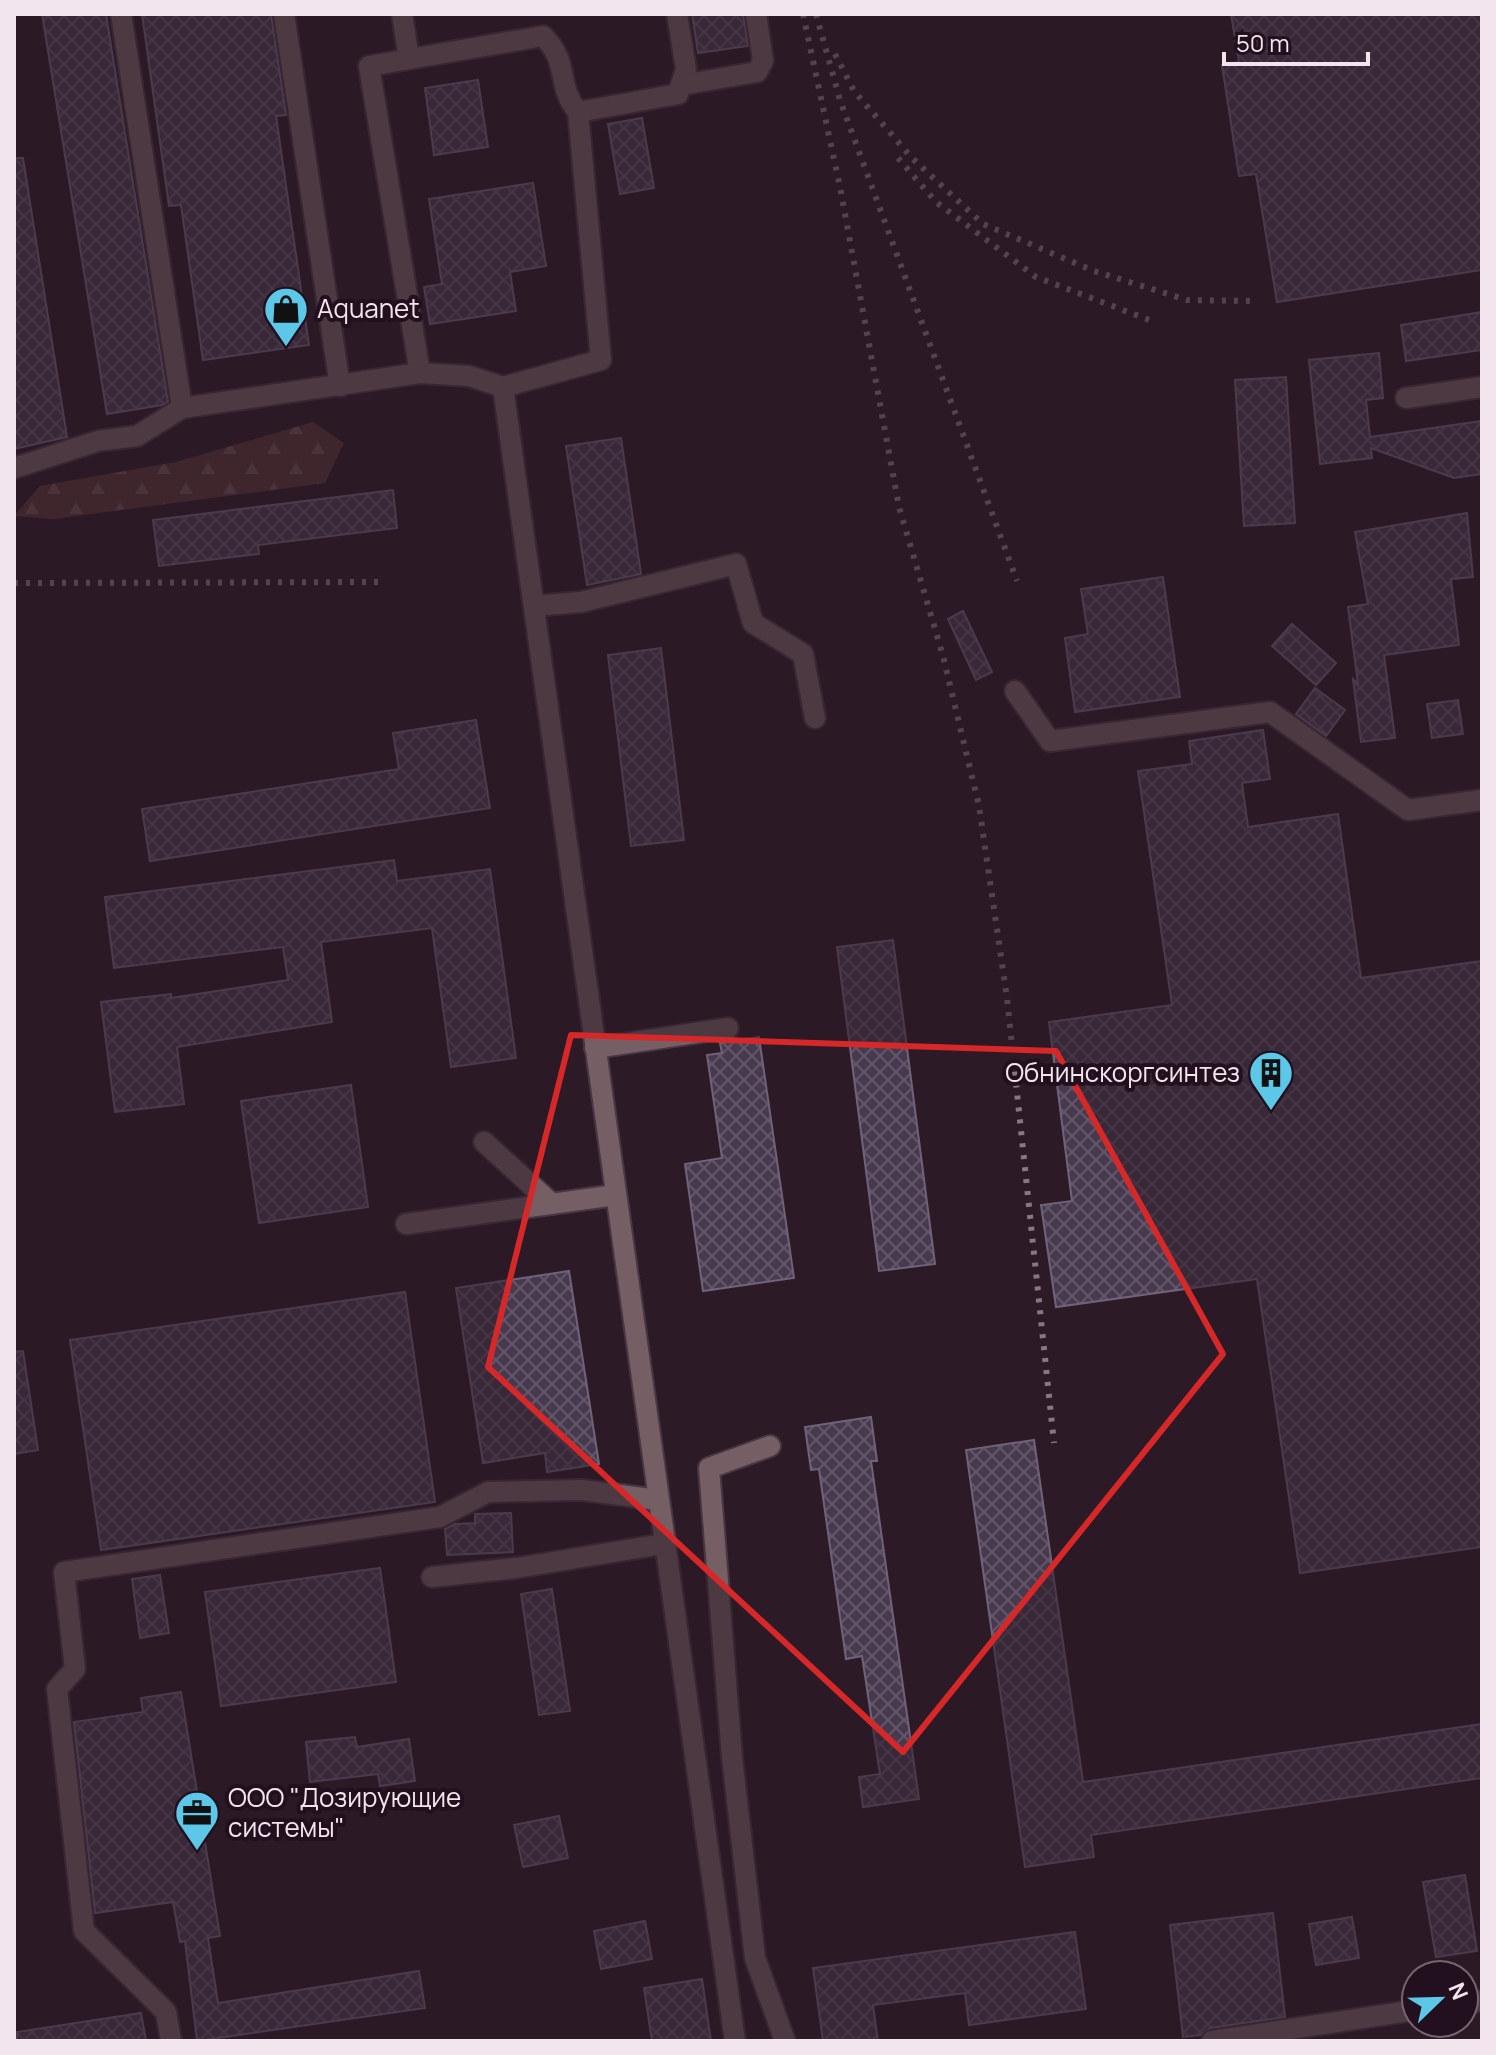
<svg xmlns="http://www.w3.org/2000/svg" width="1496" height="2055" viewBox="0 0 1496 2055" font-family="Manrope,sans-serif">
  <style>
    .forest { fill: url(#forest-firs) }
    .building { fill: url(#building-cross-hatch); stroke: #706278; stroke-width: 2 }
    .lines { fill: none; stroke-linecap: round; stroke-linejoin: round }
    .minor-casing { stroke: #483643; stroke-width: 24 }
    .minor { stroke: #755f65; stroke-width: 20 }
    .rail { stroke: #867782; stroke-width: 6; stroke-dasharray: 4 8; stroke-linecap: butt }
    .marked { fill: none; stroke: #d62828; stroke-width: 6; stroke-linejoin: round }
    .labels { text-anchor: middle; stroke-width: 8; stroke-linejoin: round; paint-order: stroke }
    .poi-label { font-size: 26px; fill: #f2e5ee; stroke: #22101e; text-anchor: start }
  </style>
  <defs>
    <pattern id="forest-firs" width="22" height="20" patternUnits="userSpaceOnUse" patternTransform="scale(2)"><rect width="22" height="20" fill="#563634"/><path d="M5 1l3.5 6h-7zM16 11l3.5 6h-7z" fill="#6f5352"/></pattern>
    <pattern id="building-cross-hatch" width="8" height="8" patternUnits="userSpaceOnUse" patternTransform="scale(2)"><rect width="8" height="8" fill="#473a4e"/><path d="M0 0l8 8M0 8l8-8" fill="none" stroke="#625668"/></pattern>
  </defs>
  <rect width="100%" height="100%" fill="#2c1a27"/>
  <path class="forest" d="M 313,422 L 344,443 L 325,483 L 53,519 L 14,516 L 40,486 L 176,462 Z"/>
  <g class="building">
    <path d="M 42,14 L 106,14 L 168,402 L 162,405 L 107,414 Z"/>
    <path d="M 142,14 L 271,14 L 286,115 L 276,116 L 309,345 L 203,360 L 181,205 L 169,206 Z"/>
    <path d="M 692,14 L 743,14 L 748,46 L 698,53 Z"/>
    <path d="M 1231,14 L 1482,14 L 1482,270 L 1277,302 L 1256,174 L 1239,176 L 1222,65 L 1239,62 Z"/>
    <path d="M 478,80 L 488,147 L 434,155 L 425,88 Z"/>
    <path d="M 642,118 L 654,188 L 620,194 L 608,124 Z"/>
    <path d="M 14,158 L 23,158 L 67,437 L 14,449 Z"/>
    <path d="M 533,183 L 546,266 L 510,272 L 516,311 L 430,324 L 424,287 L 442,284 L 429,199 Z"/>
    <path d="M 1482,312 L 1482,350 L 1406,361 L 1401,325 Z"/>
    <path d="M 1379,353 L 1383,398 L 1366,400 L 1370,437 L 1482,421 L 1482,474 L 1454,478 L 1371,448 L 1372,458 L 1320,464 L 1309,360 Z"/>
    <path d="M 1286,377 L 1295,523 L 1244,526 L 1235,380 Z"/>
    <path d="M 621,438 L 641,574 L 587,585 L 566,446 Z"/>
    <path d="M 393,490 L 397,528 L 258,545 L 259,554 L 159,566 L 153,520 Z"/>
    <path d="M 1467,513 L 1473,577 L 1451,579 L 1459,645 L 1384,655 L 1395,738 L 1361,742 L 1353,679 L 1358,684 L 1348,607 L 1368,604 L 1355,532 Z"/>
    <path d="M 1163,577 L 1180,697 L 1075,712 L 1065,638 L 1088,634 L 1081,589 Z"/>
    <path d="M 963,611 L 992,672 L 976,680 L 948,619 Z"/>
    <path d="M 1292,624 L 1336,663 L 1316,685 L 1272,646 Z"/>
    <path d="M 661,648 L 684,840 L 631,846 L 608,655 Z"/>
    <path d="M 1315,688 L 1345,710 L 1326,736 L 1296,714 Z"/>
    <path d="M 1458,700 L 1463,734 L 1432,738 L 1427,704 Z"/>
    <path d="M 476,720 L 490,808 L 150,861 L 142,809 L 399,769 L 393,733 Z"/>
    <path d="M 1263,730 L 1270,779 L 1242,783 L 1248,827 L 1338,814 L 1361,978 L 1482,961 L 1482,1547 L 1300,1573 L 1257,1279 L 1056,1307 L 1041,1205 L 1072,1201 L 1049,1022 L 1172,1005 L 1138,771 L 1192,764 L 1189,741 Z"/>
    <path d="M 394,860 L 397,881 L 490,869 L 516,1058 L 451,1067 L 432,928 L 321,942 L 332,1022 L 177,1047 L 184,1104 L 115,1112 L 101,1002 L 171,994 L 171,998 L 288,980 L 283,947 L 114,968 L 105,897 Z"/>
    <path d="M 893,940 L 935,1264 L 879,1271 L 837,947 Z"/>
    <path d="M 759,1037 L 794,1278 L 703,1291 L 685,1164 L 722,1158 L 707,1055 L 722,1053 L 720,1043 Z"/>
    <path d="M 351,1085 L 368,1207 L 259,1223 L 241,1101 Z"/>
    <path d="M 569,1271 L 599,1464 L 547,1472 L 545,1453 L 483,1463 L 456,1288 Z"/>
    <path d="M 405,1292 L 435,1502 L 101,1550 L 70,1340 Z"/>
    <path d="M 23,1351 L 38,1450 L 14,1454 L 14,1352 Z"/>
    <path d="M 871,1417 L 877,1461 L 871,1461 L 919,1799 L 863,1807 L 859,1777 L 880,1774 L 862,1656 L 846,1659 L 819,1469 L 811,1470 L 805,1427 Z"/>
    <path d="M 1034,1440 L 1083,1782 L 1482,1724 L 1482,1778 L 1091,1835 L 1094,1857 L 1025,1867 L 966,1450 Z"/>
    <path d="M 511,1513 L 513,1552 L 447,1555 L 445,1529 L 455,1524 L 475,1523 L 475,1514 Z"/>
    <path d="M 380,1568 L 396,1682 L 221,1706 L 205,1592 Z"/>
    <path d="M 160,1575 L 169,1633 L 140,1638 L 132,1579 Z"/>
    <path d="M 552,1589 L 570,1711 L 539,1715 L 521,1594 Z"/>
    <path d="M 181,1692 L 220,1936 L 208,1938 L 218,2003 L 419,1971 L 425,2008 L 197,2041 L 185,1941 L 180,1942 L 173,1902 L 95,1913 L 74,1722 L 143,1712 L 141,1698 Z"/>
    <path d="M 355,1737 L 357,1747 L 409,1739 L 415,1781 L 380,1786 L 378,1774 L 310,1782 L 306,1742 Z"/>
    <path d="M 559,1816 L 568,1858 L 523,1867 L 514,1825 Z"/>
    <path d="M 1465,1875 L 1477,1951 L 1436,1957 L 1423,1882 Z"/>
    <path d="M 1273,1913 L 1285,2017 L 1210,2028 L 1201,2035 L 1183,2037 L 1170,1925 Z"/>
    <path d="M 1352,1917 L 1359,1958 L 1316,1965 L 1309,1924 Z"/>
    <path d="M 645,1921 L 652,1959 L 601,1969 L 594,1931 Z"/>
    <path d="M 1075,1932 L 1086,2009 L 969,2025 L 965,1993 L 873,2005 L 878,2041 L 823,2041 L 813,1968 Z"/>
    <path d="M 702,1979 L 711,2041 L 652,2041 L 644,1988 Z"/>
    <path d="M 141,2013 L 146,2041 L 17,2041 L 17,2032 Z"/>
  </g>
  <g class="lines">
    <g class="minor-casing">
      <g id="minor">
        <path d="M 121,14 L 182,408 L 420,373 L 469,376 L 503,387"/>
        <path d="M 284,14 L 340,386"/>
        <path d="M 402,14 L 409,59"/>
        <path d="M 677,14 L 686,69 L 678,94 L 578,112 L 601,360 L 503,387 L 735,2041"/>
        <path d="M 681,85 L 757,72 L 763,61 L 756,14"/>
        <path d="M 420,373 L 369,66 L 543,36 C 571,64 555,84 578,112"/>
        <path d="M 1406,398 L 1482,387"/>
        <path d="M 14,468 L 98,441 L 137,436 L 182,408"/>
        <path d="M 534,606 L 581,602 L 736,564 L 753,623 L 803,654 L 815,718"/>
        <path d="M 1015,691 L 1050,741 L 1270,712 L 1408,810 L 1482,800"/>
        <path d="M 595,1048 L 728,1028"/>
        <path d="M 484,1142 L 552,1204"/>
        <path d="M 406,1224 L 616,1195"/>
        <path d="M 770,1446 L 709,1468 L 732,1757 L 755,1958 L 785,2041"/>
        <path d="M 432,1577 L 516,1568 L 663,1544"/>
        <path d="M 1464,2003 L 1482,2001"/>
        <path d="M 171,2041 L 166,2012 L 84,1931 L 57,1689 L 75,1669 L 64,1572 L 440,1517 L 488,1492 L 582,1490 L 658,1500"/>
        <path d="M 1212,2041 L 1416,2010"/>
      </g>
    </g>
    <use href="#minor" class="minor"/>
    <g class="rail">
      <path d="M 803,14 L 840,187 L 899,507 L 943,656 L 979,806 L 1007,998 L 1054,1443"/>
      <path d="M 816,14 L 840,100 L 1017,581"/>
      <path d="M 835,54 L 854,91 L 912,158 L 983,224 L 1094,271 L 1187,300 L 1256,301"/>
      <path d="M 898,158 L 936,202 L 1036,277 L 1152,321"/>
      <path d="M 14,583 L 379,582"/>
    </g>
  </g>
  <path d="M0 0H1496V2055H0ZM 571,1035 L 1056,1051 L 1223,1354 L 903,1752 L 488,1367 Z" fill="#2c1a27" fill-opacity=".55" fill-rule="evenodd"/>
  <path class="marked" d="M 571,1035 L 1056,1051 L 1223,1354 L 903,1752 L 488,1367 Z"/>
  <defs>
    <g id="shop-pin" transform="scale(2.3)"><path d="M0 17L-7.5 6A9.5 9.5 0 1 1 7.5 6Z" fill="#5cc7e7" stroke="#22101e"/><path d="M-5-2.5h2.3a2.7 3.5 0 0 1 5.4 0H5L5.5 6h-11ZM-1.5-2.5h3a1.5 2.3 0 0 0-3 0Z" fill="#111"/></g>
    <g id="building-pin" transform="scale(2.3)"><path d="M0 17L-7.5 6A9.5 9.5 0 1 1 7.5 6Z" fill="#5cc7e7" stroke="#22101e"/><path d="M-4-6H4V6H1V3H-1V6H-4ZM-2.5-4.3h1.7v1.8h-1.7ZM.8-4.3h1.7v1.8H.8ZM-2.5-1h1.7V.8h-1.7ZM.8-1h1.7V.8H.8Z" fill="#111"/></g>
    <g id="office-pin" transform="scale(2.3)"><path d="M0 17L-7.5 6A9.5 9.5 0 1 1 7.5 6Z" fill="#5cc7e7" stroke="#22101e"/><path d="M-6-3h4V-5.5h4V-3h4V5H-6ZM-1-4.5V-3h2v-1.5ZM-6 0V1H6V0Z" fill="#111"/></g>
  </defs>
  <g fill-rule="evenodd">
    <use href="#shop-pin" x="286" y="309"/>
    <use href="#building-pin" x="1271" y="1073"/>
    <use href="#office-pin" x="197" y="1813"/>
  </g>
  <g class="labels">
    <g class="poi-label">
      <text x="317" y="318">Aquanet</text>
      <text x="1240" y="1082" text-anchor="end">Обнинскоргсинтез</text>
      <text x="228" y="1807">ООО "Дозирующие<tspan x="228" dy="30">системы"</tspan></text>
    </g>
  </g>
  <rect width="1496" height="2055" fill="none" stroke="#f2e5ee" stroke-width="32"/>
  <g transform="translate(1440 1999) rotate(67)"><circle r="38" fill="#22101e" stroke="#756571" stroke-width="2"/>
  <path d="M0-6L14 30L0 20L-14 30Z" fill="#5cc7e7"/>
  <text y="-12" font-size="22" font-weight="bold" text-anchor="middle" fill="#f2e5ee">N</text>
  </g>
  <path d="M1224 52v12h144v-12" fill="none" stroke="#f2e5ee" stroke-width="4"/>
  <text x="1236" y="52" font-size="24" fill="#f2e5ee" stroke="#22101e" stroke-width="6" paint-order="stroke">50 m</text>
</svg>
